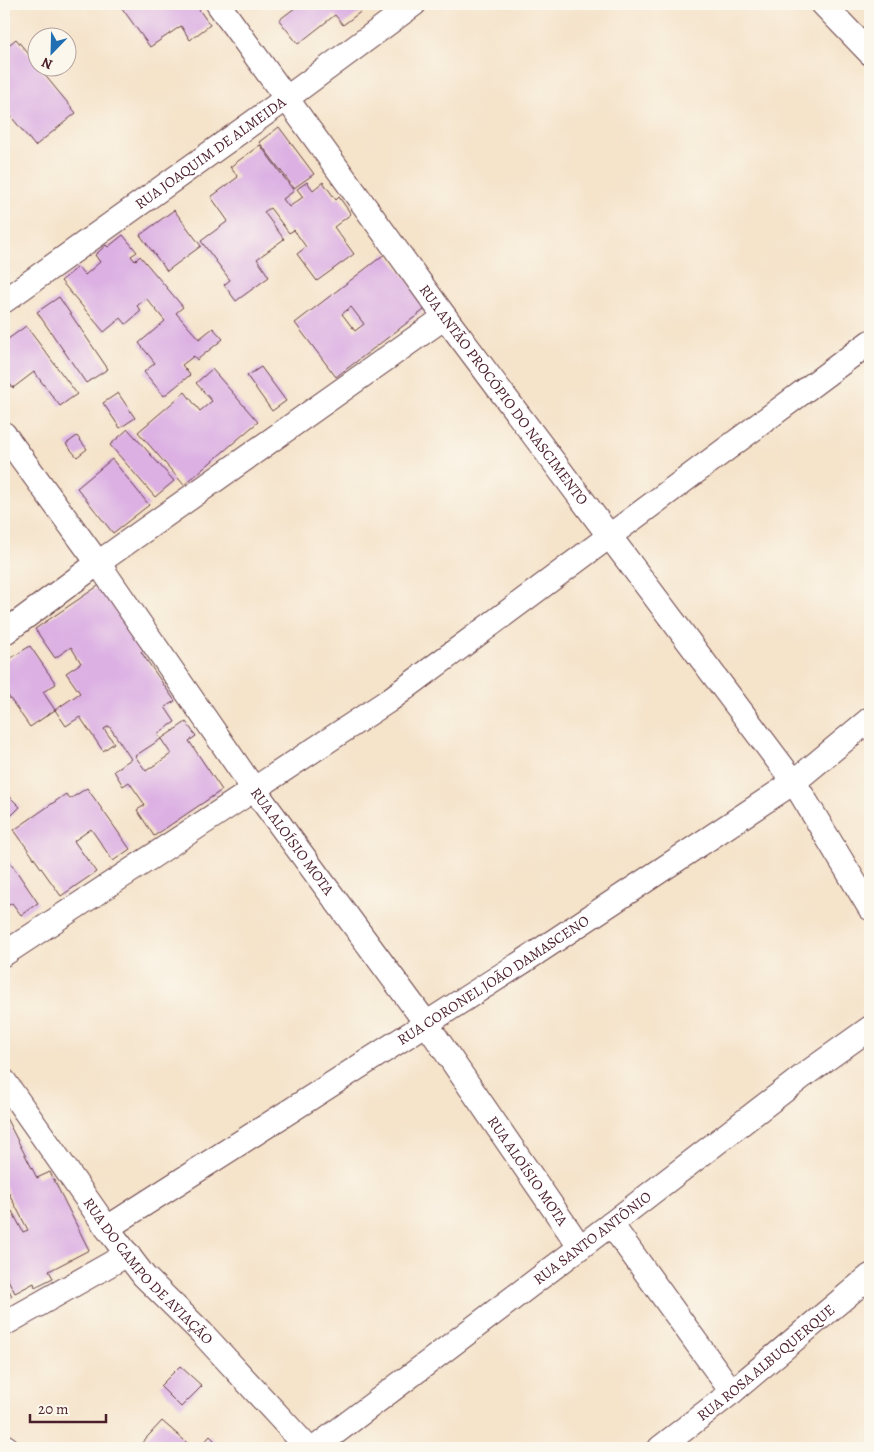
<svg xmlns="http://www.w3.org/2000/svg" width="874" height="1452" viewBox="0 0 874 1452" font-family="Alegreya,serif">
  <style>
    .building { fill: #dcb0e3; fill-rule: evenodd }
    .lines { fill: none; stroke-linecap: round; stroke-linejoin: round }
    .minor-casing { stroke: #643c43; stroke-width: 26 }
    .minor { stroke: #fff; stroke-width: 24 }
    .labels { text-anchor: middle; stroke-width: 4.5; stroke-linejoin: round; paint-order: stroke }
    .street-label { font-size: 15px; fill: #4a1f2b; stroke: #fbf7ec }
  </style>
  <rect width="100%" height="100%" fill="#fbf7ec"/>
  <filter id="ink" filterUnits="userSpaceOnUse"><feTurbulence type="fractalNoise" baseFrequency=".02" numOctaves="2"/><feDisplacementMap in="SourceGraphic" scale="10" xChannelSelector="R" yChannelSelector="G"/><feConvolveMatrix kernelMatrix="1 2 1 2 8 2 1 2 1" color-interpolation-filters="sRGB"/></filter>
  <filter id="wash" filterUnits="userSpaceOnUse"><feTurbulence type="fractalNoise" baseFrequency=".0096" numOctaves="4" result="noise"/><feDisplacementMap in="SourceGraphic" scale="20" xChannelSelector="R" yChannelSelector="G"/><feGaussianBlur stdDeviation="1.12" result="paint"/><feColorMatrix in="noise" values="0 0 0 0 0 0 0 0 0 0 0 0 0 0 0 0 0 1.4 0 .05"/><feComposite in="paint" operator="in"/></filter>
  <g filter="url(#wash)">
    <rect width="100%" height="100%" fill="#f5e3ca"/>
    <g id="blocks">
      <g class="building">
        <path d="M 119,4 L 195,4 L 210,25 L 190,40 L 181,26 L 150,47 Z"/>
        <path d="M 300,4 L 327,4 L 329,6 L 331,4 L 342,4 L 345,7 L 349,4 L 371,4 L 343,25 L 335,15 L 298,44 L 279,20 Z"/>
        <path d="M 862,4 L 870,4 L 870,13 Z"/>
        <path d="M 16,39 L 38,65 L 38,68 L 39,68 L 76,113 L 35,146 L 4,108 L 4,49 Z"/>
        <path d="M 279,127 L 314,174 L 294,188 L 259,142 Z"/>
        <path d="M 260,145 L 294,191 L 283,199 L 289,207 L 303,197 L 297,189 L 307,182 L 313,190 L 323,182 L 336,200 L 339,197 L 351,214 L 334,227 L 354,254 L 317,281 L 297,254 L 306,247 L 294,230 L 289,233 L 270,208 L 264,212 L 284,239 L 257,259 L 269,277 L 236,301 L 224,285 L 230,280 L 201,241 L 228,221 L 211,197 L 238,177 L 230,167 Z"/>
        <path d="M 174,210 L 201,246 L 167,271 L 140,235 Z"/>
        <path d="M 123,235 L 137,252 L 131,256 L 135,261 L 140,256 L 183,307 L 176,313 L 199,339 L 213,328 L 223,339 L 197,360 L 194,356 L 182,365 L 190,375 L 164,396 L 144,372 L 155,363 L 139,343 L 165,321 L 146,298 L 137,306 L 141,311 L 126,324 L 121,318 L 104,332 L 61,281 L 78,267 L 85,275 L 100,262 L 95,255 L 106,245 L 108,247 Z"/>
        <path d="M 386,253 L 428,307 L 336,377 L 295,323 ZM 351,307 L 364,324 L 355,331 L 342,314 Z"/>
        <path d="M 59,297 L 108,369 L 86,383 L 37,312 Z"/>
        <path d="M 26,326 L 77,394 L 60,406 L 34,372 L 13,388 L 4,376 L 4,342 Z"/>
        <path d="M 261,367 L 286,401 L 272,411 L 247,376 Z"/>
        <path d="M 212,369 L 258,422 L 184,485 L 138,432 L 185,392 L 200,411 L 212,401 L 196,383 Z"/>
        <path d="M 118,393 L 135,418 L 120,428 L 103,403 Z"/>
        <path d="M 128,429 L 174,481 L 155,497 L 110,445 Z"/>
        <path d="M 77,436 L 87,449 L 77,457 L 66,444 Z"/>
        <path d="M 112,459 L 149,505 L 113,533 L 77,488 Z"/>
        <path d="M 101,584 L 146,649 L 141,652 L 175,701 L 165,707 L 175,722 L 157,734 L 161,739 L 135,756 L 146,771 L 171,754 L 161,739 L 186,722 L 196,736 L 189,741 L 222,790 L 154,836 L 137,810 L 145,805 L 129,782 L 123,786 L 114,771 L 131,759 L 109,726 L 104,729 L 114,743 L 103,751 L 80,717 L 66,726 L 55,710 L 80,693 L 66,673 L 81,663 L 71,647 L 55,658 L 35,629 Z"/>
        <path d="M 30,646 L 56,684 L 43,692 L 55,710 L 30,727 L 4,690 L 4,653 L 8,660 Z"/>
        <path d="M 87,788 L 130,849 L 113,861 L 91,829 L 74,841 L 96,872 L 61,896 L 14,830 L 66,794 L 70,799 Z"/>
        <path d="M 6,793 L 20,807 L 6,821 L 4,819 L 4,795 Z"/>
        <path d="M 6,856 L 38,903 L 21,915 L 12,903 L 4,908 L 4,857 Z"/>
        <path d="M 4,1114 L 37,1178 L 50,1172 L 89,1250 L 49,1271 L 53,1278 L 35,1287 L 34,1283 L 15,1293 L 6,1276 L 4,1277 L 4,1215 L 12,1211 L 23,1232 L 28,1230 L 4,1184 Z"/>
        <path d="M 4,1281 L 12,1296 L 4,1300 Z"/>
        <path d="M 180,1366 L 202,1386 L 181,1407 L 160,1386 Z"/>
        <path d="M 162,1421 L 193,1448 L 137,1448 Z"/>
        <path d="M 210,1436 L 218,1444 L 223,1448 L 199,1448 Z"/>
      </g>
    </g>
  </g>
  <g filter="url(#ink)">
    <use href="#blocks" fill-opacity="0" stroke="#643c43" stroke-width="1"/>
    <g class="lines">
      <g class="minor-casing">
        <g id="minor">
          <path id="s1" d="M 218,4 L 445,317 L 794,782 L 870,908"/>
          <path d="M 823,4 L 870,53"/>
          <path id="s2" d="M 4,301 L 287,98 L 414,4"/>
          <path id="s3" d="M 4,434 L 98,563 L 253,788 L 426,1023 L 580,1247"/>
          <path d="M 4,633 L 98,563 L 445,317"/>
          <path d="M 4,954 L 388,701 L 870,342"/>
          <path id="s4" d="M 4,1081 L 107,1228 L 144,1276 L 202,1333 L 308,1448"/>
          <path d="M 611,1224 L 732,1392"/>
          <path id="s5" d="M 107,1228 L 524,961 L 794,782 L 870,719"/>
          <path d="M 4,1324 L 128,1254"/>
          <path d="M 4,1446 L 7,1448"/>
          <path id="s6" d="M 315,1448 L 611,1224 L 807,1073 L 870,1028"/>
          <path id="s7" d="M 660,1448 L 732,1392 L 870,1276"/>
        </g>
      </g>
      <use href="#minor" class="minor"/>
    </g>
  </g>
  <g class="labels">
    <g class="street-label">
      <text dy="5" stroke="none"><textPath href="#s2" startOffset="254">RUA JOAQUIM DE ALMEIDA</textPath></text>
      <text dy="5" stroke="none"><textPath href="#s1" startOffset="484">RUA ANTÃO PROCÓPIO DO NASCIMENTO</textPath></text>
      <text dy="5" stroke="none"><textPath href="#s3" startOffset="499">RUA ALOÍSIO MOTA</textPath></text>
      <text dy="5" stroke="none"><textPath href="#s5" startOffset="459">RUA CORONEL JOÃO DAMASCENO</textPath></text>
      <text dy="5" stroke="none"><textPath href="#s3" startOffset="904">RUA ALOÍSIO MOTA</textPath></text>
      <text dy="5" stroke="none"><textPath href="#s6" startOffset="348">RUA SANTO ANTÔNIO</textPath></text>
      <text dy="5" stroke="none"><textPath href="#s4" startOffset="239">RUA DO CAMPO DE AVIAÇÃO</textPath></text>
      <text dy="5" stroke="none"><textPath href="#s7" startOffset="136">RUA ROSA ALBUQUERQUE</textPath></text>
    </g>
  </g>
  <rect width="874" height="1452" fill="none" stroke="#fbf7ec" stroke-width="20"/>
  <g transform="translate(52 52) rotate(203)"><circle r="24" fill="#fbf7ec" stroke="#b4a19f"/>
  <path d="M0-4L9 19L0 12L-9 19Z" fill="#1f6fb2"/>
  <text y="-8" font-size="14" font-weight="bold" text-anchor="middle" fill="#4a1f2b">N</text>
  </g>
  <path d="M30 1414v8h76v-8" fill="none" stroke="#4a1f2b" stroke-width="2.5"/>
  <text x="38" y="1414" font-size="15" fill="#4a1f2b" stroke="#fbf7ec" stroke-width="4" paint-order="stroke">20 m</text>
</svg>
